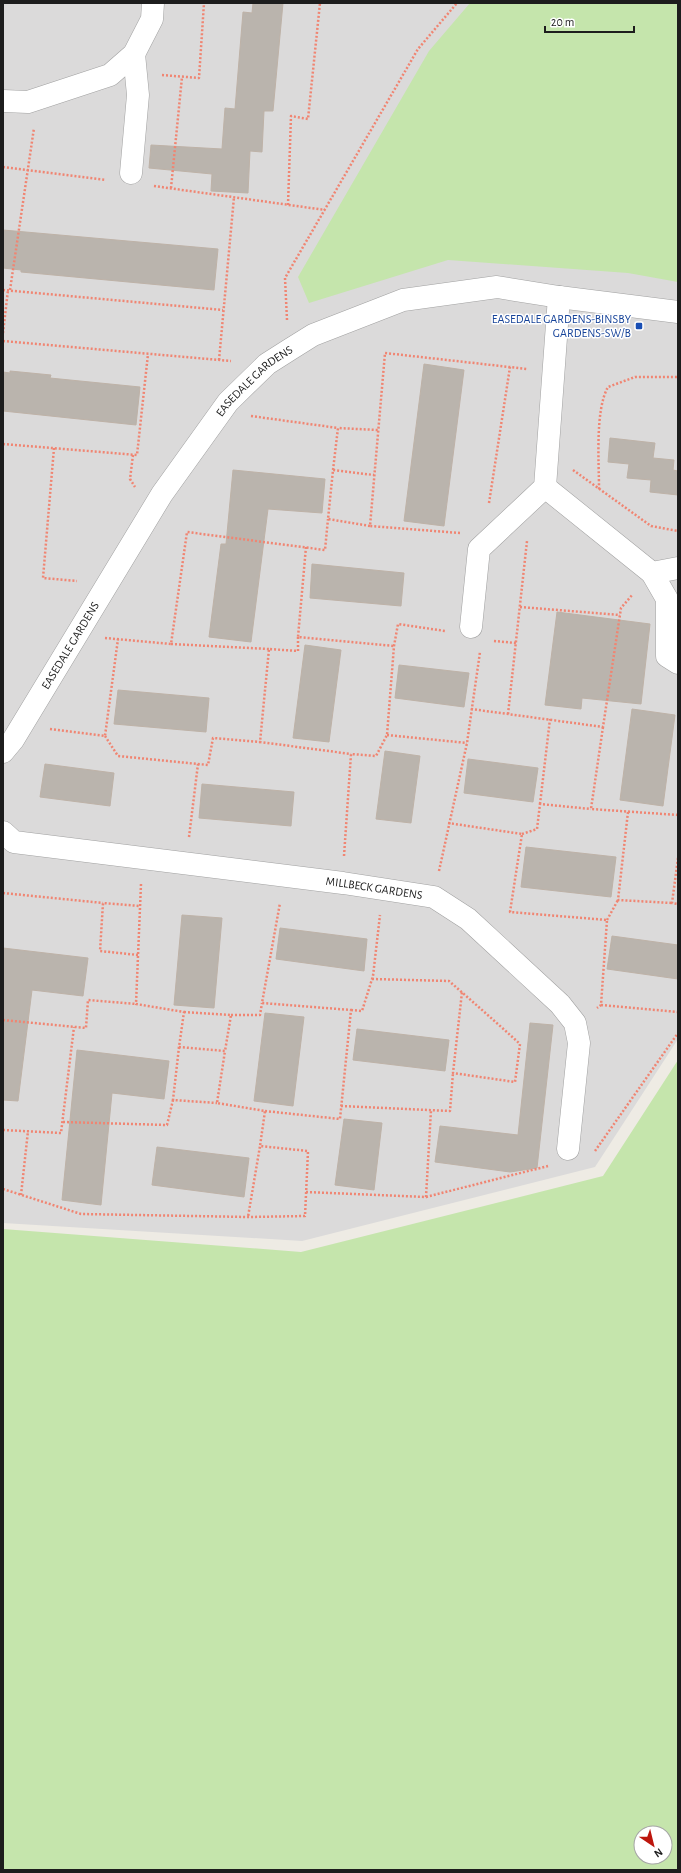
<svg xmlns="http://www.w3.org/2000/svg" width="681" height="1873" viewBox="0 0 681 1873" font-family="'Alegreya Sans',sans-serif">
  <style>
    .residential { fill: #dbdada }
    .grass { fill: #c5e5ac; fill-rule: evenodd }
    .building { fill: #bab4ad; stroke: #beb2a7 }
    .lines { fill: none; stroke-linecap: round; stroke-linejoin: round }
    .minor-casing { stroke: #a1a1a1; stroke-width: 23 }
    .path { stroke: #f08572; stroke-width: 2.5; stroke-dasharray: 2 2; stroke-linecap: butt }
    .minor { stroke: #fff; stroke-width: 22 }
    .transit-dot { fill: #1a4fb4; stroke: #fff; stroke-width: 1.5 }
    .labels { text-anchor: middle; stroke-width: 3; stroke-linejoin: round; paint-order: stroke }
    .transit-label { font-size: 12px; fill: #164399; stroke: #fff; text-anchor: end }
    .street-label { font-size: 12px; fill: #1d1d1d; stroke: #fff }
  </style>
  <rect width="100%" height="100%" fill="#eeebe4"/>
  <path class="residential" d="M 3,3 L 678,3 L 678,1039 L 595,1167 L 302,1241 L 3,1223 Z"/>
  <g class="grass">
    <path d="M 470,3 L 678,3 L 678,282 L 628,273 L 448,260 L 309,303 L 298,277 L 429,51 Z"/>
    <path d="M 678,1060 L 678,1870 L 3,1870 L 3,1229 L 301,1252 L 603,1176 ZM 641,1833 L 665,1833 L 665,1857 L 641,1857 Z"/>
  </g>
  <g class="building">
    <path d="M 253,3 L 283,3 L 273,111 L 264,111 L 262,152 L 250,151 L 248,193 L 211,191 L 212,174 L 149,168 L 151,145 L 222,149 L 225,108 L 235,109 L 243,12 L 252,13 Z"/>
    <path d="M 3,230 L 218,249 L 214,290 L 21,272 L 21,270 L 3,268 Z"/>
    <path d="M 424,364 L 464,370 L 444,526 L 404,521 Z"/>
    <path d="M 10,371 L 51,375 L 50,378 L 140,387 L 136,425 L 3,411 L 3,372 L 10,373 Z"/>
    <path d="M 610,438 L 655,443 L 653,458 L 674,460 L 673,470 L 678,471 L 678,495 L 650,492 L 651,480 L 627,478 L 629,464 L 608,462 Z"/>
    <path d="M 233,470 L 325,479 L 322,513 L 268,509 L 251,642 L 209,637 L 221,544 L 226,544 Z"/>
    <path d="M 312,564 L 404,573 L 401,606 L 310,598 Z"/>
    <path d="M 557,612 L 650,624 L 641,704 L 582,698 L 581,709 L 545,705 Z"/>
    <path d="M 305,645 L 341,650 L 329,742 L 293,738 Z"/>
    <path d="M 399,665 L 469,673 L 464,707 L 395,698 Z"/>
    <path d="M 118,690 L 209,698 L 206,732 L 114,724 Z"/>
    <path d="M 632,709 L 675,715 L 663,806 L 620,800 Z"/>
    <path d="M 385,751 L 420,756 L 411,823 L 376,819 Z"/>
    <path d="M 468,759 L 538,768 L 533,802 L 464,793 Z"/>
    <path d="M 45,764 L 114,773 L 110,806 L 40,797 Z"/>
    <path d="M 202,784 L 294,792 L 291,826 L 199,818 Z"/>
    <path d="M 526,847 L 616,857 L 611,897 L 521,887 Z"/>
    <path d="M 182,915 L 222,918 L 214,1008 L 174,1005 Z"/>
    <path d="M 280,928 L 367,939 L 364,971 L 276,959 Z"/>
    <path d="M 612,936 L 678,945 L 678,979 L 607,969 Z"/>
    <path d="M 3,948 L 88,958 L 83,996 L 32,990 L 18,1101 L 3,1100 Z"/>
    <path d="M 265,1013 L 304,1017 L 293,1106 L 254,1101 Z"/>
    <path d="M 530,1023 L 553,1025 L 537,1168 L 510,1172 L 435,1162 L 440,1126 L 518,1135 Z"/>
    <path d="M 357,1029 L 449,1040 L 445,1071 L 353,1060 Z"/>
    <path d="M 77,1050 L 169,1061 L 164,1099 L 112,1093 L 101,1205 L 62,1200 Z"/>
    <path d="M 344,1119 L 382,1123 L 374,1190 L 335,1185 Z"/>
    <path d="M 157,1147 L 249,1158 L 244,1197 L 152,1185 Z"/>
  </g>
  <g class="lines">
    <g class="minor-casing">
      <g id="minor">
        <path d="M 3,101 L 28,102 L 110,75 L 134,54 L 152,19 L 153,3"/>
        <path d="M 131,173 L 138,95 L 134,54"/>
        <path d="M 545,487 L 652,573 L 667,599 L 667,656 L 678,663"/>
        <path d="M 652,573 L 678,568"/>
        <path d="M 471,627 L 479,549 L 545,487 L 559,297"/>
        <path id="s1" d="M 3,752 L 13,740 L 162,494 L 228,402 L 267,364 L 289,350 L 313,335 L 403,300 L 497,287 L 559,297 L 678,312"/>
        <path id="s2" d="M 3,832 L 14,842 L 343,883 L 434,897 L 468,919 L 560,1004 L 575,1023 L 579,1043 L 568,1149"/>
      </g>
    </g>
    <g class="path">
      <path d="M 162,75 L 199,78 L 204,3"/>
      <path d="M 3,167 L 106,180"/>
      <path d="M 154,186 L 325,210"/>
      <path d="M 171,188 L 182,77"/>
      <path d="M 288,205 L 291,116 L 308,119 L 320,3"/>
      <path d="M 3,290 L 223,310"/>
      <path d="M 10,290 L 34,128"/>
      <path d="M 287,320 L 285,278 L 418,49 L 457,3"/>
      <path d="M 3,333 L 8,290"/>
      <path d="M 3,341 L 231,361"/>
      <path d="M 219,360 L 234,197"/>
      <path d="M 251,416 L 338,428"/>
      <path d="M 3,444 L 137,455 L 148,354"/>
      <path d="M 54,448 L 43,578 L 77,581"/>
      <path d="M 133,455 L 130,479 L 135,487"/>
      <path d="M 333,470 L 338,428 L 378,430"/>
      <path d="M 573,470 L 651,526 L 678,531"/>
      <path d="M 599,489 C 599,461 595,410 608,387 L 635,377 L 678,377"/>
      <path d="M 489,503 L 510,367"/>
      <path d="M 370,526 L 328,519 L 333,470 L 374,475"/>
      <path d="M 460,533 L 370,526 L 385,353 L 527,369"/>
      <path d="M 306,547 L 298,637 L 394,646"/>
      <path d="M 520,607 L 620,615"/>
      <path d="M 298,637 L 298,651 L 269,649 L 260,742 L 351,754"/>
      <path d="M 105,638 L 171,644 L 187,532 L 325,550 L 328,519"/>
      <path d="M 494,641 L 516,643"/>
      <path d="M 171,644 L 269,649"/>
      <path d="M 471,709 L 603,727 L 621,608 L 633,594"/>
      <path d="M 508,714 L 527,541"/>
      <path d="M 603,727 L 591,809 L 678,815"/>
      <path d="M 50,729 L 105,736 L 118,639"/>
      <path d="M 387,735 L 467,743"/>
      <path d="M 105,736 L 118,756 L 208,765 L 213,738 L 260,742"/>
      <path d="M 540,804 L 550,719"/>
      <path d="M 628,812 L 618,900 L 672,903"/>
      <path d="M 448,823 L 522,834 L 510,912 L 607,920 L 601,1005 L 597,1008"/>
      <path d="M 522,834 L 537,829 L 540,804 L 591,809"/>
      <path d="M 189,837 L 198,764"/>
      <path d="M 344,856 L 351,754 L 376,756 L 387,735 L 394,646 L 398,624 L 445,631"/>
      <path d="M 678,858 L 672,903 L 678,904"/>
      <path d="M 439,871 L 467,743 L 480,652"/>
      <path d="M 141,884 L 136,1004 L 184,1012 L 179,1047 L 225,1051 L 217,1103 L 265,1111 L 260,1146"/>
      <path d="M 3,893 L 103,903"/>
      <path d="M 607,920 L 618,900"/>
      <path d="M 138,955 L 100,951 L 103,903 L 140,906"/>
      <path d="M 372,979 L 449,981 C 473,1002 497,1023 520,1044 L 515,1082 L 453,1073 L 462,992"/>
      <path d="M 601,1005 L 678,1012"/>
      <path d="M 351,1010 L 362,1011 L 373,976 L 380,915"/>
      <path d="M 184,1012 L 231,1015 L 225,1051"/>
      <path d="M 231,1015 L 260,1015 L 262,1003"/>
      <path d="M 3,1020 L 86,1028 L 88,1000 L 136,1004"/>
      <path d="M 179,1047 L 173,1100 L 217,1103"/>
      <path d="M 341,1106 L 450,1111 L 453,1073"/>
      <path d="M 265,1111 L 340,1119 L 351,1010 L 262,1003 L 280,903"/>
      <path d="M 63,1122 L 167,1125 L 173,1100"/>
      <path d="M 3,1130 L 61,1133 L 74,1027"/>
      <path d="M 595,1151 L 678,1033"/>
      <path d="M 3,1189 L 81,1214 L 248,1217 L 305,1216 L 308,1151 L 260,1146 L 248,1217"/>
      <path d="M 306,1192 L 426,1197 L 431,1110"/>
      <path d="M 21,1195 L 28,1131"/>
      <path d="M 426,1197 L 548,1166"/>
    </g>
    <use href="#minor" class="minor"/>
  </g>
  <rect class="transit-dot" x="635" y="322" width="8" height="8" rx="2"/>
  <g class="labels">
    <g class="transit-label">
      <text x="631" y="323">EASEDALE GARDENS-BINSBY<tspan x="631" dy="14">GARDENS-SW/B</tspan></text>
    </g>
    <g class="street-label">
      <text dy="4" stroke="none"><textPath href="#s1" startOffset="450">EASEDALE GARDENS</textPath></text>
      <text dy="4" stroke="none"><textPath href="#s1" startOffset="126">EASEDALE GARDENS</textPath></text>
      <text dy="4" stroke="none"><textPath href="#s2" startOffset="378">MILLBECK GARDENS</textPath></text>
    </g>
  </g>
  <rect width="681" height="1873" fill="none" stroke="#1d1d1d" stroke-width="8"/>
  <g transform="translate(653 1845) rotate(145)"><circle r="19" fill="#ffffff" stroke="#a5a5a5"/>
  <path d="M0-3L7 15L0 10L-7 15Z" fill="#bd160d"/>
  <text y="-6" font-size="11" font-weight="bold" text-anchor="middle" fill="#1d1d1d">N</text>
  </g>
  <path d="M545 26v6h89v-6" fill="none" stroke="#1d1d1d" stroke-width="2"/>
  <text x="551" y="26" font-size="12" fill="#1d1d1d" stroke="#ffffff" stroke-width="3" paint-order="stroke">20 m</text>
</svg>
